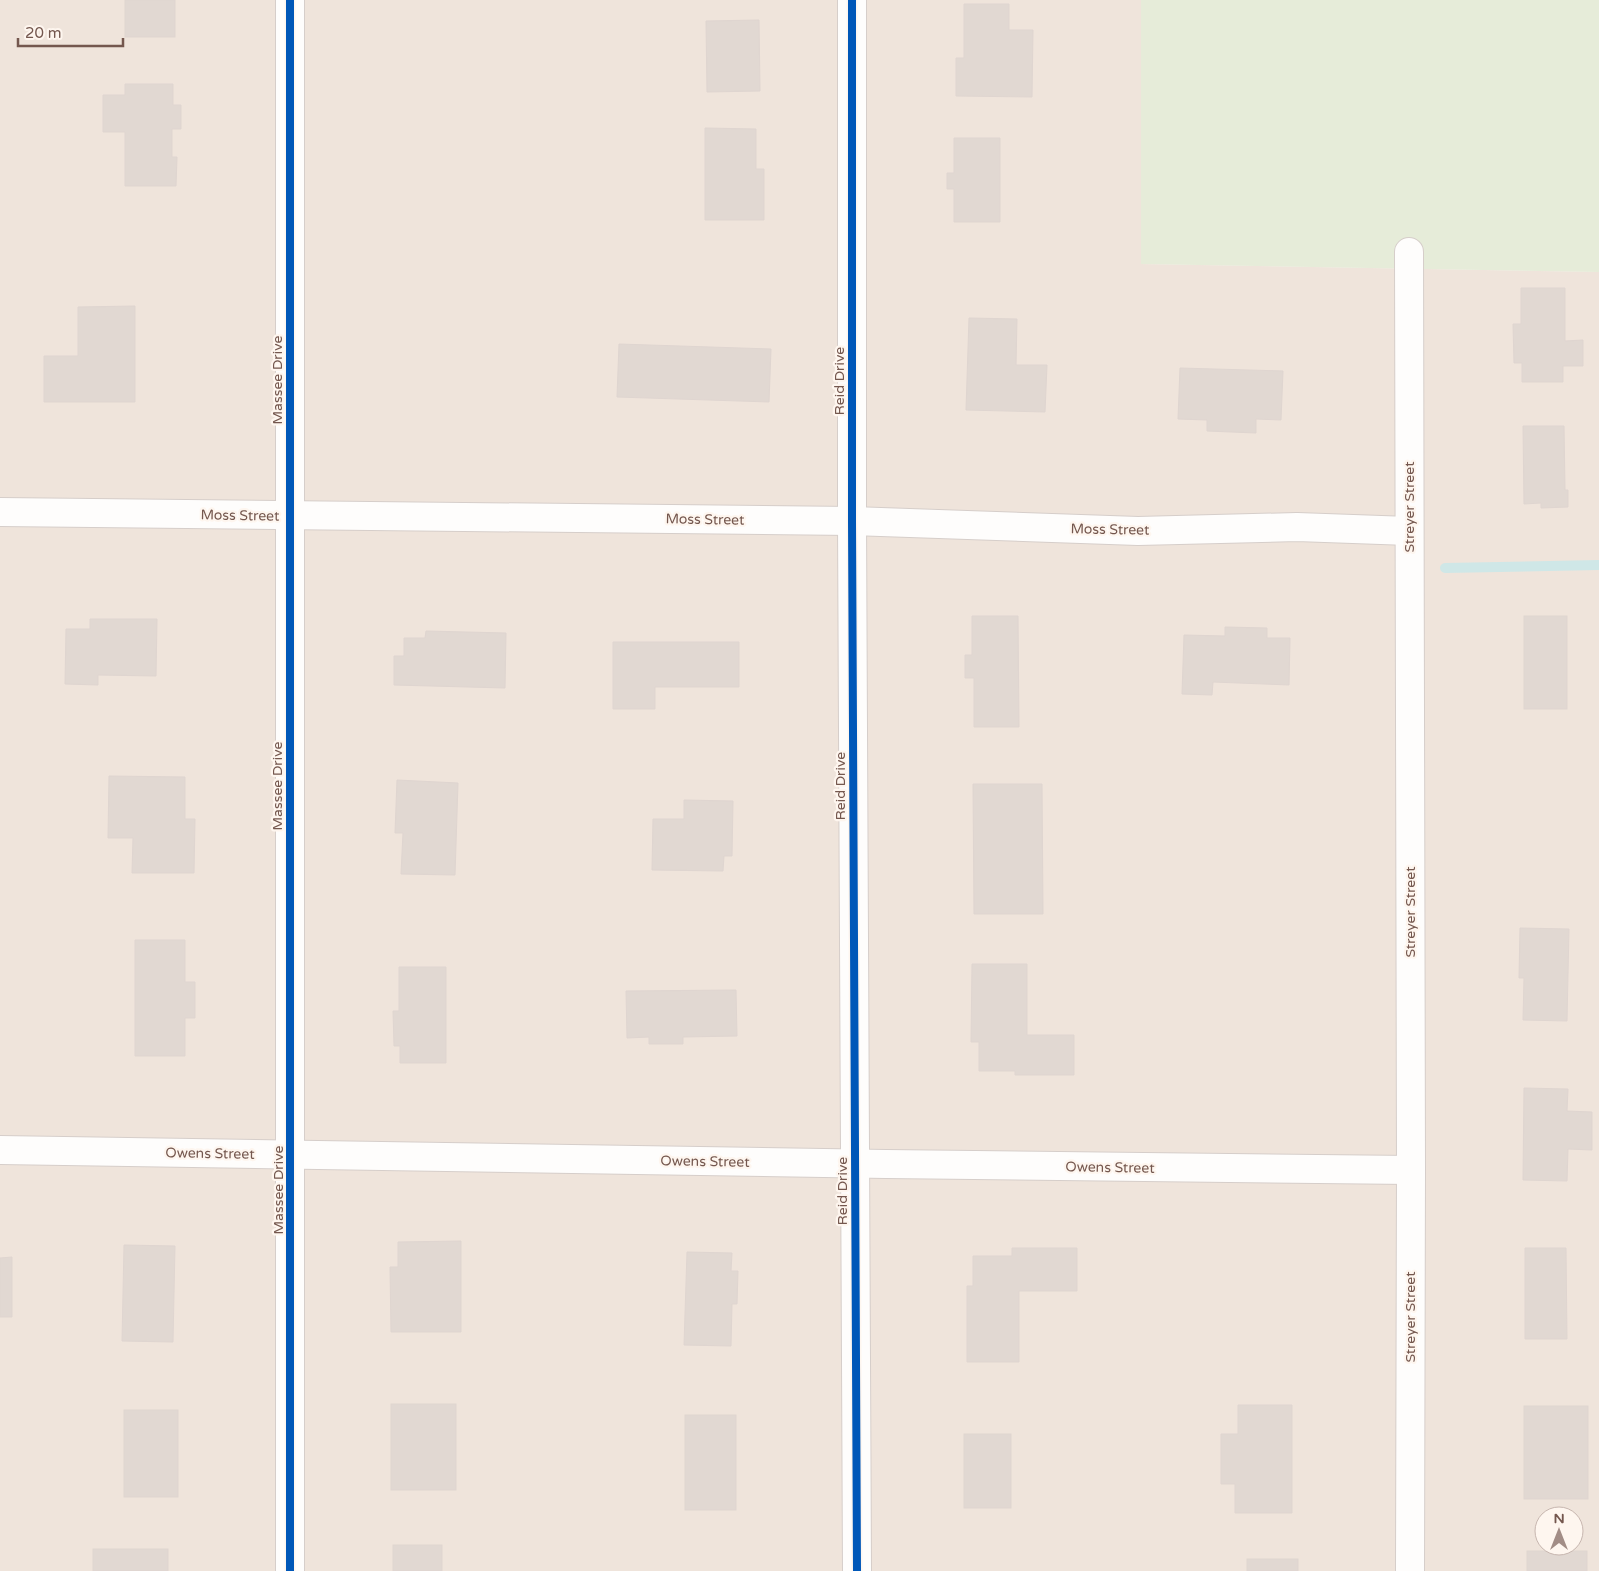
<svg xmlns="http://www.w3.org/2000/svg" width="1599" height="1571" viewBox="0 0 1599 1571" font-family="'Varela Round',sans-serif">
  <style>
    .residential { fill: #efe4db; fill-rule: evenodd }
    .green { fill: #e6ecd9 }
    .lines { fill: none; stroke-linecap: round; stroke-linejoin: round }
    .stream { stroke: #cfe7e7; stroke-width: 10 }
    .building { fill: #e1d8d2; stroke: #dfd5d0 }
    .minor-casing { stroke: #d6ceca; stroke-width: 30 }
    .minor { stroke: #fefdfc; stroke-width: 28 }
    .cycleway-casing { stroke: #fef6ef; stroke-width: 11 }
    .cycleway { stroke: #0057b8; stroke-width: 8 }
    .labels { text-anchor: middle; stroke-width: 4.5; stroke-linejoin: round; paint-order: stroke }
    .street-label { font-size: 14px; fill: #74574e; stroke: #fef6ef }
  </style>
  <rect width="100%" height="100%" fill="#f7f2ed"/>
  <path class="residential" d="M 0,0 L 1141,0 L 1141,264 L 1599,272 L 1599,1571 L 0,1571 ZM 1544,1516 L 1574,1516 L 1574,1546 L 1544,1546 Z"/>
  <path class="green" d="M 1141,0 L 1599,0 L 1599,272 L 1141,264 Z"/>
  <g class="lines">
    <path class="stream" d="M 1445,568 L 1599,565"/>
  </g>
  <g class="building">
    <rect x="125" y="0" width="50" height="37"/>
    <path d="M 964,4 L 1009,4 L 1009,30 L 1033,30 L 1032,97 L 956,96 L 956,58 L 964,58 Z"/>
    <path d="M 759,20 L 760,91 L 707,92 L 706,21 Z"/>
    <path d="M 125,84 L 173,84 L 173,105 L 181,105 L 181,129 L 172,129 L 172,157 L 177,157 L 176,186 L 125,186 L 125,132 L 103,132 L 103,95 L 125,95 Z"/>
    <path d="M 705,128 L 756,129 L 756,169 L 764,169 L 764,220 L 705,220 Z"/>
    <path d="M 954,138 L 1000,138 L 1000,222 L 954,222 L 954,189 L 947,189 L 947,173 L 954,173 Z"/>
    <path d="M 1521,288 L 1565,288 L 1565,341 L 1583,340 L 1583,366 L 1563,366 L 1563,382 L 1522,382 L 1522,363 L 1514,363 L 1513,324 L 1521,324 Z"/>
    <path d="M 135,306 L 135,402 L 44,402 L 44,356 L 78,356 L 78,307 Z"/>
    <path d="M 969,318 L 1017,319 L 1016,365 L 1047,365 L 1045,412 L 966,410 Z"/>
    <path d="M 619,344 L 771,349 L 769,402 L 617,397 Z"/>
    <path d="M 1180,368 L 1283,371 L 1281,420 L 1256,419 L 1256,433 L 1207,431 L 1207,420 L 1178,419 Z"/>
    <path d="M 1523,426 L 1564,426 L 1565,490 L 1568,490 L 1568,507 L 1541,508 L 1541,503 L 1524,504 Z"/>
    <path d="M 972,616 L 1018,616 L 1019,727 L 974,727 L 974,678 L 965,678 L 965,655 L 972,655 Z"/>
    <rect x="1524" y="616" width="43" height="93"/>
    <path d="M 90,619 L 157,619 L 156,676 L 98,675 L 98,685 L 65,684 L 66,629 L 90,629 Z"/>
    <path d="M 1225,627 L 1267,628 L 1267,638 L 1290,638 L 1289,685 L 1213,682 L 1212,695 L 1182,694 L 1184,635 L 1225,636 Z"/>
    <path d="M 426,631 L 506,633 L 505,688 L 394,685 L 394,656 L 404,656 L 404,638 L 425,638 Z"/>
    <path d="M 613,642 L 739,642 L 739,687 L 655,687 L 655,709 L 613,709 Z"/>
    <path d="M 109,776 L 185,777 L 185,819 L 195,819 L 194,873 L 132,873 L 133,838 L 108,838 Z"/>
    <path d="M 397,780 L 458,783 L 455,875 L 401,874 L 403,833 L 395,833 Z"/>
    <path d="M 973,784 L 1042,784 L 1043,914 L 974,914 Z"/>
    <path d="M 684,800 L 733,801 L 732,856 L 724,856 L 723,871 L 652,870 L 653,819 L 684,819 Z"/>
    <path d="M 1520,928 L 1569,929 L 1567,1021 L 1523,1020 L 1524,978 L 1519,978 Z"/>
    <path d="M 135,940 L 185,940 L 185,982 L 195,982 L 195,1018 L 185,1018 L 185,1056 L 135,1056 Z"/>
    <path d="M 972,964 L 1027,964 L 1027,1035 L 1074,1035 L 1074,1075 L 1015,1075 L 1015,1071 L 979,1071 L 979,1042 L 971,1042 Z"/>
    <path d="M 399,967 L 446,967 L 446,1063 L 400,1063 L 400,1046 L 394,1046 L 393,1011 L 399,1011 Z"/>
    <path d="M 736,990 L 737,1036 L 683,1037 L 683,1044 L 649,1044 L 649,1037 L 627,1038 L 626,991 Z"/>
    <path d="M 1524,1088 L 1568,1089 L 1567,1111 L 1592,1112 L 1592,1150 L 1568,1149 L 1567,1181 L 1523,1180 Z"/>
    <path d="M 461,1241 L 461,1332 L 391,1332 L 390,1267 L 398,1267 L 398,1242 Z"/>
    <path d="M 124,1245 L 175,1246 L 173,1342 L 122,1341 Z"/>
    <path d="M 1012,1248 L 1077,1248 L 1077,1291 L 1019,1291 L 1019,1362 L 967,1362 L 967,1286 L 973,1286 L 973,1256 L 1012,1256 Z"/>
    <path d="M 1525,1248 L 1566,1248 L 1567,1339 L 1525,1339 Z"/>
    <path d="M 687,1252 L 732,1253 L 731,1271 L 738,1271 L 737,1304 L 732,1304 L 731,1346 L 684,1345 Z"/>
    <path d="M 12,1257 L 12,1317 L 0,1317 L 0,1258 Z"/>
    <rect x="391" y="1404" width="65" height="86"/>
    <path d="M 1238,1405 L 1292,1405 L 1292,1513 L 1235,1513 L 1235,1484 L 1221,1484 L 1221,1434 L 1238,1434 Z"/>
    <rect x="1524" y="1406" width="64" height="93"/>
    <rect x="124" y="1410" width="54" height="87"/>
    <rect x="685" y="1415" width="51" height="95"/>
    <rect x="964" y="1434" width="47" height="74"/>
    <rect x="393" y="1545" width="49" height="26"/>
    <rect x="93" y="1549" width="75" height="22"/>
    <rect x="1527" y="1551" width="60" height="20"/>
    <rect x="1247" y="1559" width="51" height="12"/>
  </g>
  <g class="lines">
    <g class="minor-casing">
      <g id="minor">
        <path d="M 852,0 L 852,521 L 857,1571"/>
        <path d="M 1409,252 L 1411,1170 L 1410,1571"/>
        <path d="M 0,512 L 852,521 L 1138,531 L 1297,527 L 1409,531"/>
        <path d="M 0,1150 L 886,1164 L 1411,1170"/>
        <path d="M 290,1571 L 290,0"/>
      </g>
    </g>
    <use href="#minor" class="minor"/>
    <g class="cycleway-casing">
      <g id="cycleway">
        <path d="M 852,0 L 852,521 L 857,1571"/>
        <path d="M 290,1571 L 290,0"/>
      </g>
    </g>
    <use href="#cycleway" class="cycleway"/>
  </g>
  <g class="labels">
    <g class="street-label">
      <text transform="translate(277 380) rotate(-90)" y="5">Massee Drive</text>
      <text transform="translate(839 381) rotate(-90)" y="5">Reid Drive</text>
      <text transform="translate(1409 507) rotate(-90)" y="5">Streyer Street</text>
      <text transform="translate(240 515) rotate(1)" y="5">Moss Street</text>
      <text transform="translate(705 519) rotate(1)" y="5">Moss Street</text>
      <text transform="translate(1110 529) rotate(1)" y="5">Moss Street</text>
      <text transform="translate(277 786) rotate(-90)" y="5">Massee Drive</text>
      <text transform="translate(840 786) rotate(-90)" y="5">Reid Drive</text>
      <text transform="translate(1410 912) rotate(-90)" y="5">Streyer Street</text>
      <text transform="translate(210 1153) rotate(1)" y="5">Owens Street</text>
      <text transform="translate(705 1161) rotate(1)" y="5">Owens Street</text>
      <text transform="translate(1110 1167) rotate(1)" y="5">Owens Street</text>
      <text transform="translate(278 1190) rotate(-90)" y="5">Massee Drive</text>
      <text transform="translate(842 1191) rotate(-90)" y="5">Reid Drive</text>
      <text transform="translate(1410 1317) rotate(-90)" y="5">Streyer Street</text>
    </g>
  </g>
  <g transform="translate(1559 1531)"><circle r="24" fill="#fef6ef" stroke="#c7b6af"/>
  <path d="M0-4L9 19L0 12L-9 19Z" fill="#a28d86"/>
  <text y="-8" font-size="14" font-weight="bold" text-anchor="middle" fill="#74574e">N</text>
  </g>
  <path d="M18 38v8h105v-8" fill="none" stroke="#74574e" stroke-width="2.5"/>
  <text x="25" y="38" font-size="15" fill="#74574e" stroke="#fef6ef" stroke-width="4" paint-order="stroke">20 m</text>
</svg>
